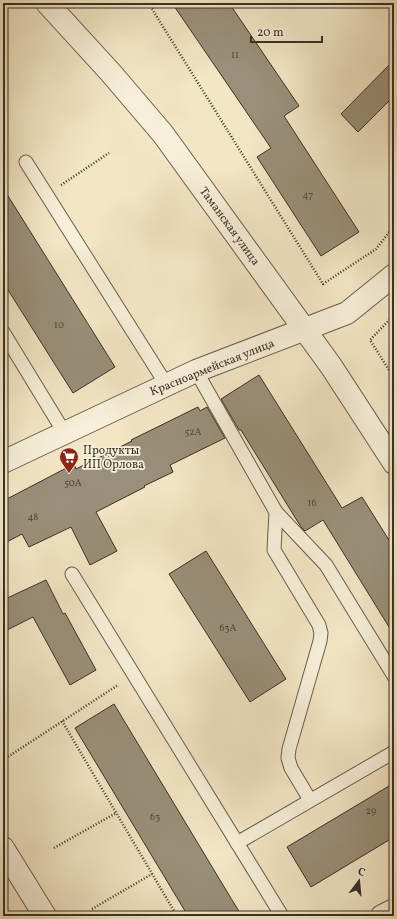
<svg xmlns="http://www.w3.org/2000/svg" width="397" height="919" viewBox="0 0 397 919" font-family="Vollkorn,serif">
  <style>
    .building { fill: #9a8f79; stroke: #393127 }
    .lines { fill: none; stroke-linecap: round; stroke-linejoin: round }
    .service-casing { stroke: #685e4e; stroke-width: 15 }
    .minor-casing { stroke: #685e4e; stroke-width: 24 }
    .tertiary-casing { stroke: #685e4e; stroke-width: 24 }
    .path { stroke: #393127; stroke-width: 2.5; stroke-dasharray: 1 2; stroke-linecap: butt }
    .service { stroke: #f7efd9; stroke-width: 13 }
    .minor { stroke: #f7efd9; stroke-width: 22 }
    .tertiary { stroke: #f7efd9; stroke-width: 22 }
    .labels { text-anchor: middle; stroke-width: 3.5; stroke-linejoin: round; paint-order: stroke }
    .number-label { font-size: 10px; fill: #51483c }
    .street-label { font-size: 12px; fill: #393127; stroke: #f7efd9 }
    .poi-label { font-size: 12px; fill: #393127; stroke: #f7efd9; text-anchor: start }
  </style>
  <rect width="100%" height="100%" fill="#f3e6c5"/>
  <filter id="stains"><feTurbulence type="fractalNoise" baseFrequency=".005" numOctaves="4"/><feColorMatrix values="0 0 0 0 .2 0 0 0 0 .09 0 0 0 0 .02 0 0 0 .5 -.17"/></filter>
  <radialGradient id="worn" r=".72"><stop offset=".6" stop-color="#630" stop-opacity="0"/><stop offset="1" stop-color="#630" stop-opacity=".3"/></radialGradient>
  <g class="building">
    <path d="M 172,3 L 229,3 L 299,106 L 284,116 L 359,232 L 321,256 L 257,157 L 271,148 Z"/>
    <path d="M 394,60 L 394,96 L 358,132 L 341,114 Z"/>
    <path d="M 3,188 L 115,367 L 73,393 L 3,282 Z"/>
    <path d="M 259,375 L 342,508 L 362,497 L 394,548 L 394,635 L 323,520 L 305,531 L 301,527 L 241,430 L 239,430 L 221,399 Z"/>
    <path d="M 198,407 L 200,411 L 207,407 L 225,438 L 170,465 L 173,472 L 144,486 L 145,487 L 96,512 L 117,551 L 90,565 L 71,527 L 29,547 L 22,534 L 3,544 L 3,501 L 74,464 L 76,469 L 132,441 L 131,440 Z"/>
    <path d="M 206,551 L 286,679 L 250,702 L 169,574 Z"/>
    <path d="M 46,580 L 63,614 L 65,613 L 96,670 L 70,685 L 33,617 L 3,632 L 3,600 Z"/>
    <path d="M 114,704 L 232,900 L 242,916 L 188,916 L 75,728 Z"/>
    <path d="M 394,783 L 394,837 L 311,887 L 287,847 Z"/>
  </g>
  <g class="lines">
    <g class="service-casing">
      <g id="service">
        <path d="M 26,162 L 166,384"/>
        <path d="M 3,332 L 64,432"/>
        <path d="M 196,371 L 276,512 L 274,550 L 319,625 L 321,633 L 320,641 L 289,749 L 288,758 L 291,768 L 310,800"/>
        <path d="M 276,512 L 326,565 L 394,676"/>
        <path d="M 72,574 L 282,916"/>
        <path d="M 237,843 L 394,752"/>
      </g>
    </g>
    <g class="minor-casing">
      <g id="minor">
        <path d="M 47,3 L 111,73 L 163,134 L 331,366 L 394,463"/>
        <path d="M 3,462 L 196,371 L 347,313 L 394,275"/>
        <path d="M 382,916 L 394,910"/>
      </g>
    </g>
    <g class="tertiary-casing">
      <path id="tertiary" d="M 3,848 L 45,916"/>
    </g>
    <g class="path">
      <path d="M 145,3 L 152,9 L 323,284 L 376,249 L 394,226"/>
      <path d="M 61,185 L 109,153"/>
      <path d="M 394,315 L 370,340 L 394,378"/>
      <path d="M 62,721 L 177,916"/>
      <path d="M 3,760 L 118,685"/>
      <path d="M 54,848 L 116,813"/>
      <path d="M 92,909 L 152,874"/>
    </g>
    <use href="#service" class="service"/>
    <use href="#minor" class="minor"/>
    <use href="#tertiary" class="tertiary"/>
  </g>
  <defs>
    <g id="supermarket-pin" transform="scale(1)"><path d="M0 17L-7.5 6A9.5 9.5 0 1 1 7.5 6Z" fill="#8f2418" stroke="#f7efd9"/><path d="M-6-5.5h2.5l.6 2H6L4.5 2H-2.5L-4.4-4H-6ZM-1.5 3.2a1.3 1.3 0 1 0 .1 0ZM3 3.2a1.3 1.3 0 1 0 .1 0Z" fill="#fff"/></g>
  </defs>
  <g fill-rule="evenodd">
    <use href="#supermarket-pin" x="69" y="457"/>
  </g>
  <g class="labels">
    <g class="number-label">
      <text x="235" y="58">11</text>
      <text x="308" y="198">47</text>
      <text x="59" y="328">10</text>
      <text x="193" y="435">52А</text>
      <text x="73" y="486">50А</text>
      <text x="312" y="506">16</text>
      <text x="33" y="520">48</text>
      <text x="228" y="631">63А</text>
      <text x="371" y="814">29</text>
      <text x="155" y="820">63</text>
    </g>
    <g class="street-label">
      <text transform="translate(230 226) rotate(54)" y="4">Таманская улица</text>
      <text transform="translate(212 367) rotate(-22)" y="4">Красноармейская улица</text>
    </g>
    <g class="poi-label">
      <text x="83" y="454">Продукты<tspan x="83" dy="14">ИП Орлова</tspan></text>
    </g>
  </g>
  <rect width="397" height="919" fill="none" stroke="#f3e6c5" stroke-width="16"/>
  <rect x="4" y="4" width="389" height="911" fill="none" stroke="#393127" stroke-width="2"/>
  <rect x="8" y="8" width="381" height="903" fill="none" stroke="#393127"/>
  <g transform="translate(359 881) rotate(16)" stroke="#f7efd9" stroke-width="3" paint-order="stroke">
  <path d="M0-3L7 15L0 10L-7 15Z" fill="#393127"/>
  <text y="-6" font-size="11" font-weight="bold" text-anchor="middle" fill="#393127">С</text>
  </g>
  <path d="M251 36v6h71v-6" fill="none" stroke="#393127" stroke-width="2"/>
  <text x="257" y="36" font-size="12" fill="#393127" stroke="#f7efd9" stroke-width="3" paint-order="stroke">20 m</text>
  <rect width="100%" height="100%" filter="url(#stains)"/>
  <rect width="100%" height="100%" fill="url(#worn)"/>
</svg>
